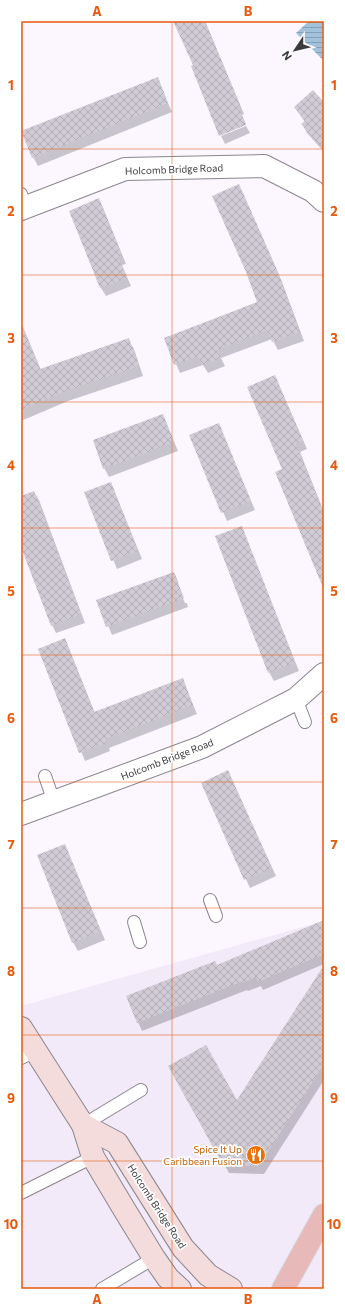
<svg xmlns="http://www.w3.org/2000/svg" width="345" height="1310" viewBox="0 0 345 1310" font-family="Commissioner,sans-serif">
  <style>
    .built { fill: #f2e9f9 }
    .water { fill: url(#water-rules) }
    .shadow { fill: #0003 }
    .building { fill: url(#building-cross-hatch) }
    .lines { fill: none; stroke-linecap: round; stroke-linejoin: round }
    .service-casing { stroke: #8b868e; stroke-width: 14 }
    .minor-casing { stroke: #8b868e; stroke-width: 24 }
    .secondary-casing { stroke: #8b868e; stroke-width: 24 }
    .primary-casing { stroke: #d8d8d8; stroke-width: 24 }
    .service { stroke: #fff; stroke-width: 12 }
    .minor { stroke: #fff; stroke-width: 22 }
    .secondary { stroke: #f3dcdb; stroke-width: 22 }
    .primary { stroke: #e7b9b8; stroke-width: 22 }
    .grid { fill: none; stroke: #e8590c; stroke-width: 1; stroke-opacity: 0.55 }
    .labels { text-anchor: middle; stroke-width: 3.5; stroke-linejoin: round; paint-order: stroke }
    .street-label { font-size: 10px; fill: #3c3a3d; stroke: #fff }
    .food-label { font-size: 10px; fill: #c56008; stroke: #fff; text-anchor: end }
    .neatline { fill: none; stroke: #e8590c; stroke-width: 1.5 }
    .grid-label { font-size: 13px; text-anchor: middle; font-weight: bold; fill: #e8590c }
  </style>
  <defs>
    <pattern id="water-rules" width="6" height="5" patternUnits="userSpaceOnUse"><rect width="6" height="5" fill="#a2c2dc"/><path d="M0 2.5h6" fill="none" stroke="#859fb4"/></pattern>
    <pattern id="building-cross-hatch" width="8" height="8" patternUnits="userSpaceOnUse"><rect width="8" height="8" fill="#d0cbd4"/><path d="M0 0l8 8M0 8l8-8" fill="none" stroke="#b4afb7"/></pattern>
  </defs>
  <rect width="100%" height="100%" fill="#fbf6ff"/>
  <path class="built" d="M 324,921 L 324,1289 L 21,1289 L 21,1006 Z"/>
  <path class="water" d="M 309,21 L 324,22 L 324,61 L 296,33 Z"/>
  <g class="shadow">
    <path d="M 174,21 L 205,21 L 244,114 L 242,115 L 246,124 L 220,134 L 195,66 Z"/>
    <path d="M 157,78 L 172,112 L 38,166 L 33,157 Z"/>
    <path d="M 324,104 L 324,152 L 307,133 L 303,125 L 305,122 L 295,108 Z"/>
    <path d="M 246,126 L 250,133 L 225,144 L 221,136 Z"/>
    <path d="M 243,194 L 282,282 L 304,341 L 278,350 L 272,339 L 221,358 L 225,366 L 208,373 L 203,365 L 180,373 L 165,339 L 258,302 Z"/>
    <path d="M 103,208 L 126,264 L 122,265 L 131,286 L 106,296 L 101,288 Z"/>
    <path d="M 21,322 L 41,370 L 128,340 L 134,349 L 143,376 L 68,401 L 21,421 Z"/>
    <path d="M 279,385 L 307,449 L 300,452 L 324,512 L 324,590 Z"/>
    <path d="M 163,415 L 178,451 L 109,477 L 104,468 Z"/>
    <path d="M 218,424 L 255,510 L 227,521 L 190,435 Z"/>
    <path d="M 111,483 L 142,559 L 117,569 L 86,493 Z"/>
    <path d="M 34,492 L 39,500 L 85,623 L 56,633 L 52,625 L 21,544 L 21,497 Z"/>
    <path d="M 241,527 L 299,671 L 274,681 L 269,672 Z"/>
    <path d="M 174,573 L 178,581 L 176,581 L 185,603 L 187,603 L 188,607 L 112,635 L 98,601 Z"/>
    <path d="M 65,639 L 95,713 L 182,679 L 197,714 L 109,748 L 110,751 L 85,761 L 39,649 Z"/>
    <path d="M 228,772 L 276,876 L 250,888 L 202,783 Z"/>
    <path d="M 64,845 L 105,940 L 78,951 L 73,942 Z"/>
    <path d="M 324,928 L 324,964 L 263,990 L 261,986 L 248,991 L 247,990 L 142,1031 L 138,1022 L 217,966 Z"/>
    <path d="M 324,978 L 324,1080 L 264,1174 L 229,1173 L 169,1067 L 237,1102 Z"/>
  </g>
  <g class="building">
    <path d="M 173,21 L 205,21 L 240,105 L 238,106 L 246,125 L 219,136 L 191,66 L 193,65 Z"/>
    <path d="M 158,77 L 168,103 L 32,158 L 21,131 Z"/>
    <path d="M 313,90 L 324,102 L 324,150 L 301,124 L 305,121 L 294,107 Z"/>
    <path d="M 239,184 L 278,272 L 300,332 L 272,342 L 267,330 L 217,350 L 221,358 L 202,365 L 198,356 L 174,365 L 164,338 L 257,302 L 246,272 L 212,196 Z"/>
    <path d="M 99,198 L 122,255 L 118,257 L 127,278 L 100,288 L 69,211 Z"/>
    <path d="M 21,324 L 40,369 L 129,338 L 139,366 L 63,392 L 21,410 Z"/>
    <path d="M 275,375 L 303,441 L 296,444 L 324,513 L 324,590 L 275,472 L 282,469 L 247,387 Z"/>
    <path d="M 163,414 L 174,442 L 103,469 L 93,440 Z"/>
    <path d="M 219,423 L 251,501 L 221,513 L 189,435 Z"/>
    <path d="M 111,482 L 138,551 L 111,561 L 84,492 Z"/>
    <path d="M 34,491 L 81,614 L 51,626 L 21,547 L 21,496 Z"/>
    <path d="M 242,526 L 295,662 L 268,673 L 215,536 Z"/>
    <path d="M 174,572 L 184,598 L 106,627 L 96,600 Z"/>
    <path d="M 65,638 L 94,712 L 183,678 L 193,705 L 105,739 L 107,743 L 79,753 L 38,649 Z"/>
    <path d="M 228,770 L 272,868 L 244,880 L 201,783 Z"/>
    <path d="M 65,844 L 101,931 L 72,943 L 37,855 Z"/>
    <path d="M 324,920 L 324,954 L 258,982 L 256,977 L 242,983 L 241,982 L 137,1023 L 126,996 L 215,961 L 217,965 Z"/>
    <path d="M 324,965 L 324,1064 L 259,1166 L 223,1165 L 168,1066 L 206,1045 L 237,1100 Z"/>
  </g>
  <g class="lines">
    <g class="service-casing">
      <g id="service">
        <path d="M 21,194 L 26,207"/>
        <path d="M 296,699 L 305,722"/>
        <path d="M 45,776 L 54,802"/>
        <path d="M 210,900 L 216,916"/>
        <path d="M 134,922 L 140,942"/>
        <path d="M 21,1058 L 36,1051"/>
        <path d="M 83,1125 L 141,1090"/>
        <path d="M 21,1193 L 93,1157"/>
        <path d="M 102,1289 L 154,1258"/>
      </g>
    </g>
    <g class="minor-casing">
      <g id="minor">
        <path d="M 21,209 L 125,169 L 264,166 L 313,191 L 324,201"/>
        <path d="M 21,814 L 202,747 L 296,699 L 324,674"/>
      </g>
    </g>
    <g class="secondary-casing">
      <g id="secondary">
        <path d="M 21,1028 L 83,1125 L 93,1157 L 124,1209 L 154,1258 L 168,1278 L 180,1289"/>
        <path d="M 83,1125 L 117,1143 L 183,1248 L 208,1275 L 231,1289"/>
      </g>
    </g>
    <g class="primary-casing">
      <path id="primary" d="M 283,1289 L 324,1215"/>
    </g>
    <use href="#service" class="service"/>
    <use href="#minor" class="minor"/>
    <use href="#secondary" class="secondary"/>
    <use href="#primary" class="primary"/>
  </g>
  <path class="grid" d="M 172,21 L 172,1289M 21,149 L 324,149M 21,275 L 324,275M 21,402 L 324,402M 21,528 L 324,528M 21,655 L 324,655M 21,782 L 324,782M 21,908 L 324,908M 21,1035 L 324,1035M 21,1161 L 324,1161"/>
  <defs>
    <g id="restaurant-disc" transform="scale(1)"><circle r="9.5" fill="#e8710a" stroke="#fff"/><path d="M-5-6h1v4h1v-4h1v4h1v-4h1v5L-1.5 .5V6h-2V.5L-5-1ZM5-6V6H3V1.5H1.5Q1.5-4 5-6Z" fill="#fff"/></g>
  </defs>
  <g fill-rule="evenodd">
    <use href="#restaurant-disc" x="256" y="1155"/>
  </g>
  <g class="labels">
    <g class="street-label">
      <text transform="translate(174 169) rotate(-2)" y="4">Holcomb Bridge Road</text>
      <text transform="translate(167 759) rotate(-21)" y="4">Holcomb Bridge Road</text>
      <text transform="translate(157 1206) rotate(57)" y="4">Holcomb Bridge Road</text>
    </g>
    <g class="food-label">
      <text x="242" y="1153">Spice It Up<tspan x="242" dy="12">Caribbean Fusion</tspan></text>
    </g>
  </g>
  <rect width="345" height="1310" fill="none" stroke="#ffffff" stroke-width="44"/>
  <g transform="translate(295 50) rotate(235)" stroke="#ffffff" stroke-width="3" paint-order="stroke">
  <path d="M0-3L7 15L0 10L-7 15Z" fill="#3c3a3d"/>
  <text y="-6" font-size="11" font-weight="bold" text-anchor="middle" fill="#3c3a3d">N</text>
  </g>
  <rect x="22" y="22" width="301" height="1266" class="neatline"/>
  <g class="grid-label">
    <text x="97" y="16">A</text>
    <text x="248" y="16">B</text>
    <text x="11" y="90">1</text>
    <text x="334" y="90">1</text>
    <text x="11" y="216">2</text>
    <text x="334" y="216">2</text>
    <text x="11" y="343">3</text>
    <text x="334" y="343">3</text>
    <text x="11" y="470">4</text>
    <text x="334" y="470">4</text>
    <text x="11" y="596">5</text>
    <text x="334" y="596">5</text>
    <text x="11" y="723">6</text>
    <text x="334" y="723">6</text>
    <text x="11" y="849">7</text>
    <text x="334" y="849">7</text>
    <text x="11" y="976">8</text>
    <text x="334" y="976">8</text>
    <text x="11" y="1103">9</text>
    <text x="334" y="1103">9</text>
    <text x="11" y="1229">10</text>
    <text x="334" y="1229">10</text>
    <text x="97" y="1304">A</text>
    <text x="248" y="1304">B</text>
  </g>
</svg>
